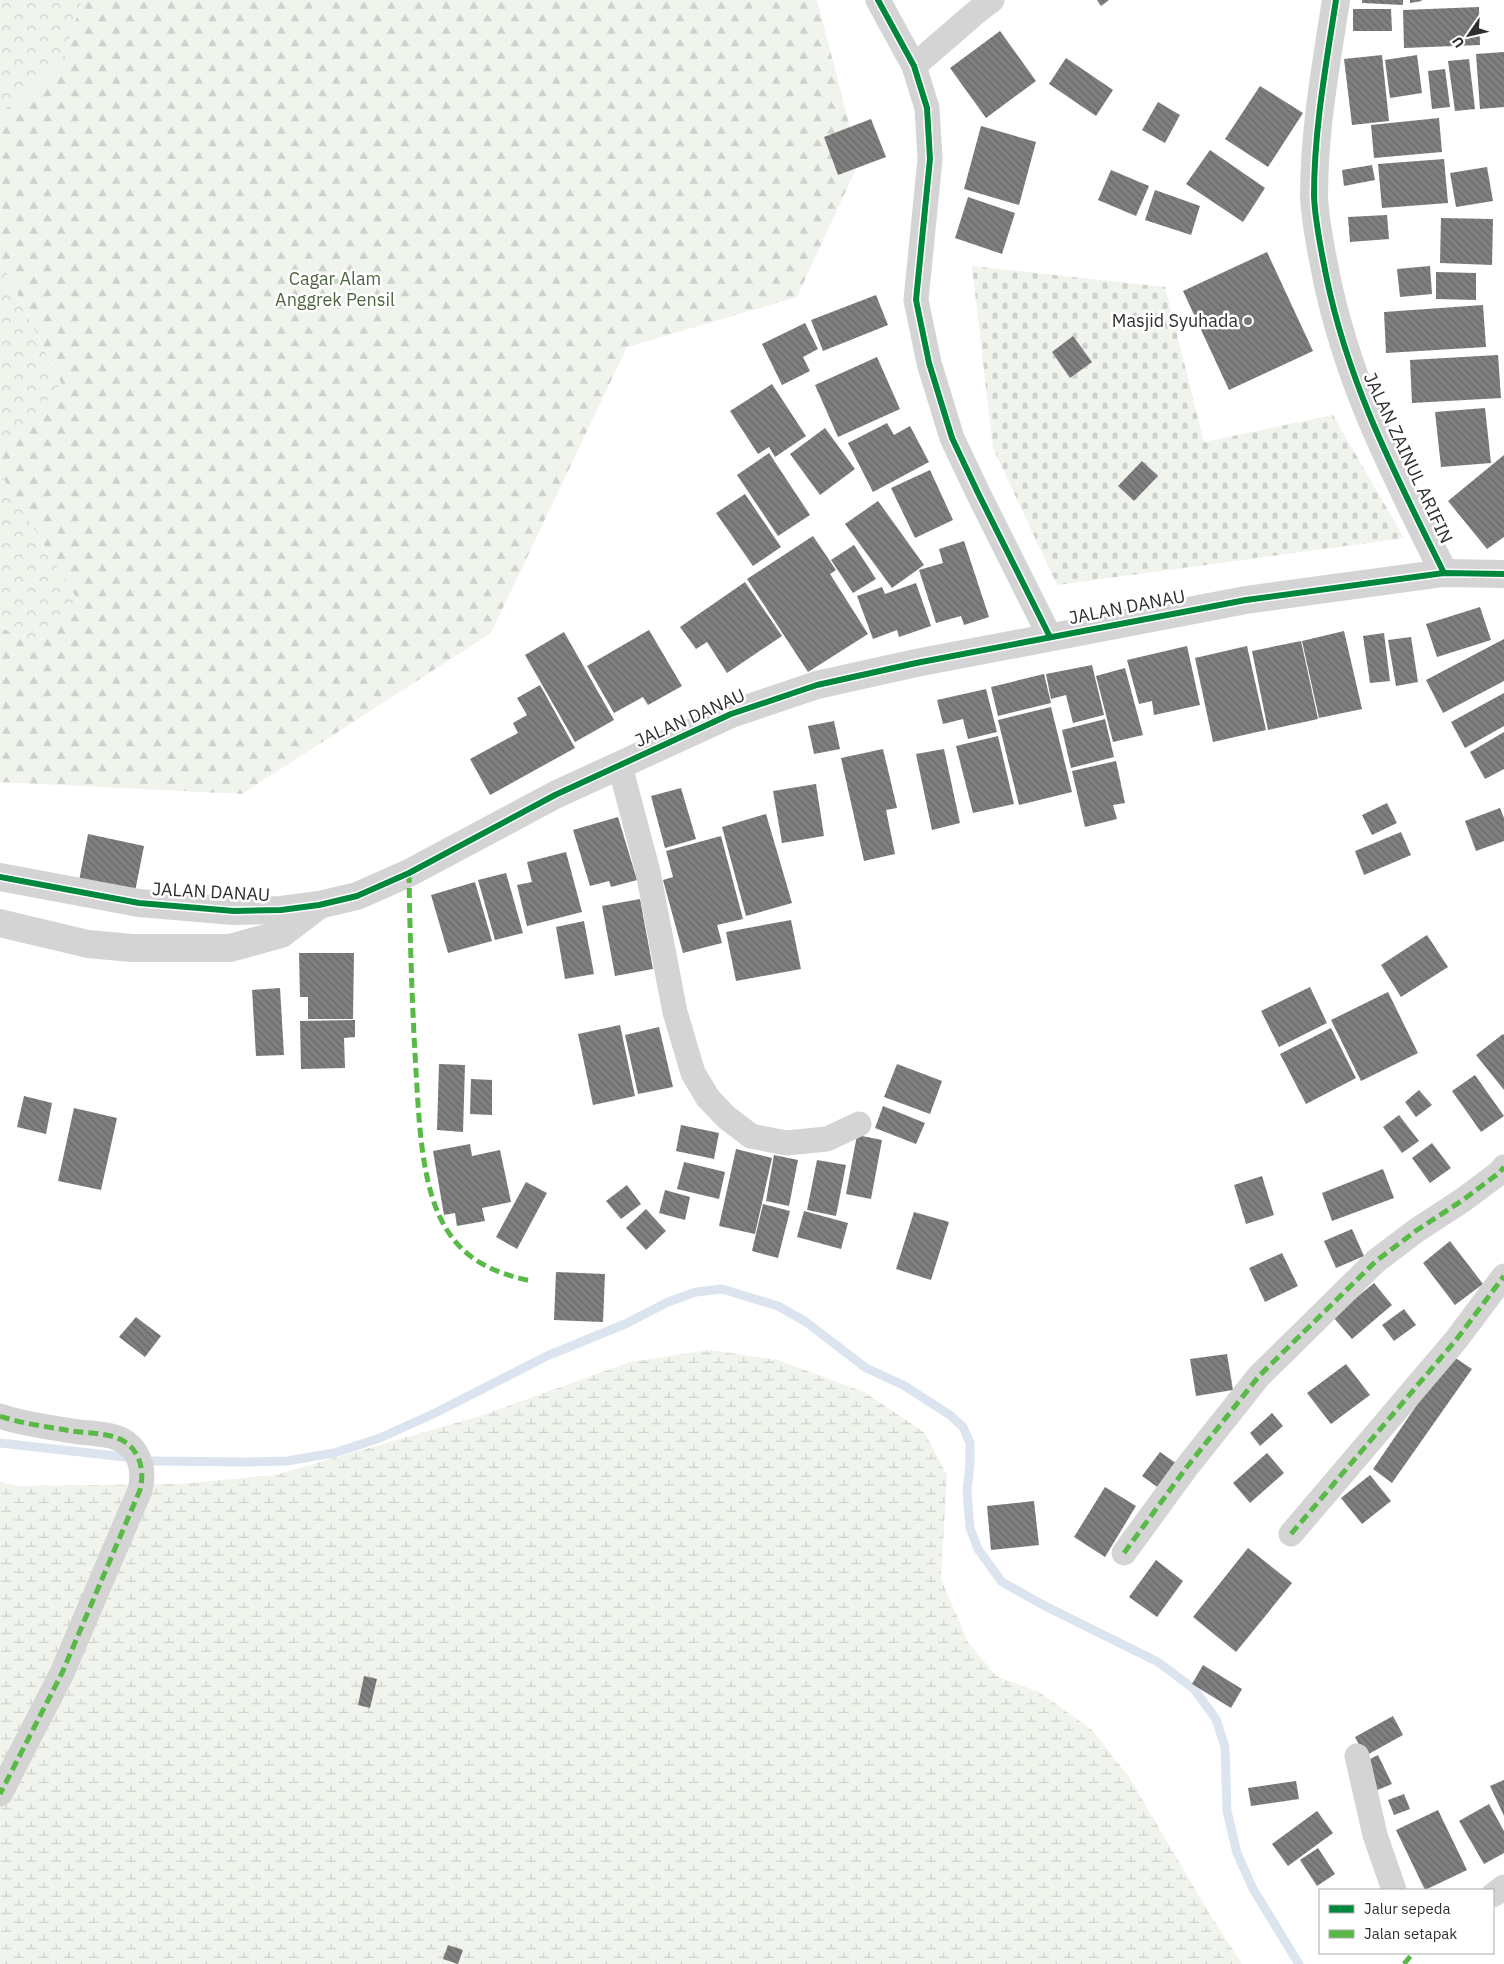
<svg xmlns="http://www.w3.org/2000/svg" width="1504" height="1964" viewBox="0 0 1504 1964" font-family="'IBM Plex Sans',sans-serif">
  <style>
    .forest { fill: url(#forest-firs) }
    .wetland { fill: url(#wetland-marsh) }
    .cemetery { fill: url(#cemetery-stones) }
    .park { fill: url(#park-crowns) }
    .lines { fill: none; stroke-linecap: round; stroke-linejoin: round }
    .stream { stroke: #dce5ef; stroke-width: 9 }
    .building { fill: url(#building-back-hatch) }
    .minor { stroke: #d4d4d4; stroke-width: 25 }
    .tertiary { stroke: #d4d4d4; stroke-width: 28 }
    .quiet { stroke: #58b947; stroke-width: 5; stroke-dasharray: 10 5; stroke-linecap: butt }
    .cycleway-casing { stroke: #fff; stroke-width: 9 }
    .cycleway { stroke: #00873e; stroke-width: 6 }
    .poi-dot { fill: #787878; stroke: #fff; stroke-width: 2 }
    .labels { text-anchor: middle; stroke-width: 5; stroke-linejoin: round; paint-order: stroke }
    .park-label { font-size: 18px; fill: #4d6641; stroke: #fff }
    .poi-label { font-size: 18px; fill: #2f2f2f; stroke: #fff; text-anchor: end }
    .street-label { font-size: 18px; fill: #2f2f2f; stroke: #fff }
  </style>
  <defs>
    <pattern id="forest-firs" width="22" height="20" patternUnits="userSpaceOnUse" patternTransform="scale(1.25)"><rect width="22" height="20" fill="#f0f4ed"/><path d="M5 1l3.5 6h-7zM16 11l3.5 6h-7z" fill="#ced2cc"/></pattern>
    <pattern id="wetland-marsh" width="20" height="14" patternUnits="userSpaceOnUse" patternTransform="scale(1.25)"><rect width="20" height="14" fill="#f0f4ed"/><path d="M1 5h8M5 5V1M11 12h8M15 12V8" fill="none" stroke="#ced2cc"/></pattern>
    <pattern id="cemetery-stones" width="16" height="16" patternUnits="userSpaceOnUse" patternTransform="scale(1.25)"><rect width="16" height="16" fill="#f0f4ed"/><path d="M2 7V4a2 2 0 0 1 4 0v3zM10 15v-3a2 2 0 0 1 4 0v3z" fill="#ced2cc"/></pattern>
    <pattern id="park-crowns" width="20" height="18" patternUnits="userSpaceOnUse" patternTransform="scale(1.25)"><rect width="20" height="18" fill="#f0f4ed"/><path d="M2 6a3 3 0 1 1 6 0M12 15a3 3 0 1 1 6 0" fill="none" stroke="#ced2cc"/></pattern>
    <pattern id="building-back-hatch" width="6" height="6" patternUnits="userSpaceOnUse" patternTransform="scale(1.25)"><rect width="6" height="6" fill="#7f7f7f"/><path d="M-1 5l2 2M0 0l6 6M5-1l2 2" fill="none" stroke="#686868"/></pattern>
  </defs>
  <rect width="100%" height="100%" fill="#fff"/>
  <path class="forest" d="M 82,0 L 817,0 L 859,162 L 797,297 L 627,347 L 491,633 L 242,794 L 0,782 L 0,627 L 30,642 L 77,599 L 0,473 L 0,454 L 61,383 L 0,259 L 0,113 L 60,67 Z"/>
  <path class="wetland" d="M 710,1350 L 778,1360 L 864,1392 L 924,1432 L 947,1475 L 941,1579 L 968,1642 L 996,1676 L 1039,1692 L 1092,1730 L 1129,1777 L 1209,1913 L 1242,1964 L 0,1964 L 0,1482 L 16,1486 L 180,1484 L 275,1475 L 480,1416 L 630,1362 Z"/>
  <path class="cemetery" d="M 972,266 L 1165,287 L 1204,442 L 1333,415 L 1404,538 L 1057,585 L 993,448 Z"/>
  <g class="park">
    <path d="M 0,0 L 82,0 L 60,67 L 0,113 Z"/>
    <path d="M 0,259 L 61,384 L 0,454 Z"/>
    <path d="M 0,473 L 77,599 L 30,642 L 0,627 Z"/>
  </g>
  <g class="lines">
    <g class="stream">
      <path d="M 0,1443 L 125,1457"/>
      <path d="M 152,1461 L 244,1462 L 287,1461 L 334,1453 L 380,1438 L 435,1413 L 547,1356 L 625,1324 L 668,1302 L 696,1292 L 722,1289 L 778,1306 L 806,1322 L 866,1368 L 903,1385 L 950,1415 L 963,1427 L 970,1443 L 970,1463 L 967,1492 L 970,1528 L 978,1549 L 1002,1582 L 1047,1607 L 1158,1662 L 1194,1689 L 1216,1719 L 1225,1747 L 1227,1811 L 1237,1853 L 1253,1889 L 1299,1964"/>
    </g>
  </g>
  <g class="building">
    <path d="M 1097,0 L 1109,0 L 1101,6 Z"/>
    <path d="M 1362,0 L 1403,0 L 1403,5 L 1362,3 Z"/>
    <path d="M 1410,0 L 1421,0 L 1422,1 L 1410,3 Z"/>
    <path d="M 1479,7 L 1480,45 L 1404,48 L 1403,10 Z"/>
    <path d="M 1353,9 L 1391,9 L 1392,31 L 1353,31 Z"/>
    <path d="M 1000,31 L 1036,81 L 986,118 L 950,68 Z"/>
    <path d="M 1504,52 L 1504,107 L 1480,109 L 1476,54 Z"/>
    <path d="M 1382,55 L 1389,121 L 1352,125 L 1344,59 Z"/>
    <path d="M 1417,55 L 1422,93 L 1390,98 L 1385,60 Z"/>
    <path d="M 1066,58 L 1113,90 L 1096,116 L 1049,84 Z"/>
    <path d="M 1469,59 L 1475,109 L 1455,111 L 1448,61 Z"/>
    <path d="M 1445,69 L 1450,107 L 1432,109 L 1428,71 Z"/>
    <path d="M 1260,86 L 1303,113 L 1268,167 L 1225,139 Z"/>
    <path d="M 1158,102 L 1180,115 L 1165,143 L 1142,130 Z"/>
    <path d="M 1439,118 L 1442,152 L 1374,158 L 1371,125 Z"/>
    <path d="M 871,119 L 886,157 L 838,175 L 824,137 Z"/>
    <path d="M 981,126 L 1036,142 L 1019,205 L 964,189 Z"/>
    <path d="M 1210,150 L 1265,188 L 1243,222 L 1186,184 Z"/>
    <path d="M 1444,159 L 1448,203 L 1382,208 L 1378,164 Z"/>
    <path d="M 1372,165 L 1375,180 L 1344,186 L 1342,170 Z"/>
    <path d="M 1487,167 L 1493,201 L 1456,207 L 1450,173 Z"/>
    <path d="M 1111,170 L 1149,186 L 1136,216 L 1098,200 Z"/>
    <path d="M 1155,190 L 1200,206 L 1191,235 L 1145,220 Z"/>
    <path d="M 968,197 L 1015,213 L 1002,254 L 955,238 Z"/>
    <path d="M 1387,215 L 1389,239 L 1350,242 L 1348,217 Z"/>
    <path d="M 1441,218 L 1493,219 L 1492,265 L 1440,263 Z"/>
    <path d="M 1267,252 L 1313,351 L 1229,390 L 1183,291 Z"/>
    <path d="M 1430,266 L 1432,294 L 1400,297 L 1397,269 Z"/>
    <path d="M 1436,272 L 1476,273 L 1476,300 L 1436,299 Z"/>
    <path d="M 876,295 L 888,325 L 823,351 L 811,320 Z"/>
    <path d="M 1483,305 L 1486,347 L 1386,353 L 1384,312 Z"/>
    <path d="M 805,323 L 818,349 L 803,357 L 810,371 L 782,385 L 762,344 Z"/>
    <path d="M 1073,336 L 1092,362 L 1070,378 L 1052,352 Z"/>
    <path d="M 1498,355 L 1501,398 L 1412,403 L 1410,360 Z"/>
    <path d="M 877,357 L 900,409 L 838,437 L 815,385 Z"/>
    <path d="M 772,384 L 806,436 L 775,457 L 769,447 L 758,454 L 730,411 Z"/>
    <path d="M 1485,408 L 1491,463 L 1441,467 L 1435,412 Z"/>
    <path d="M 887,423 L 894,435 L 910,426 L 929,462 L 873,492 L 848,443 Z"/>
    <path d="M 825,428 L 855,469 L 820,495 L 790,454 Z"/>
    <path d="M 769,453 L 810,515 L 778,536 L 737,475 Z"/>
    <path d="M 1504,455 L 1504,537 L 1487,549 L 1448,501 Z"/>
    <path d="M 1142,461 L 1158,476 L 1134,501 L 1118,486 Z"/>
    <path d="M 930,470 L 953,520 L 915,538 L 891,488 Z"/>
    <path d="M 745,494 L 781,547 L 753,566 L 716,513 Z"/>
    <path d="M 878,501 L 924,565 L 892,588 L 845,524 Z"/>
    <path d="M 813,536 L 836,570 L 830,574 L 868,634 L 808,672 L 747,579 Z"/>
    <path d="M 964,541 L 989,617 L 964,625 L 961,616 L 936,623 L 919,570 L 943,563 L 939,549 Z"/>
    <path d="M 854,545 L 876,579 L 853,593 L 831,560 Z"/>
    <path d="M 745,582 L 782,636 L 727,673 L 707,642 L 696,649 L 680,627 Z"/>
    <path d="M 916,583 L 931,626 L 899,637 L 897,630 L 873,639 L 857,596 L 882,587 L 885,594 Z"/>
    <path d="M 1480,607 L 1491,640 L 1437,657 L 1426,624 Z"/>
    <path d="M 649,630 L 682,686 L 648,705 L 643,697 L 614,713 L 587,666 Z"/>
    <path d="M 1344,631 L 1362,709 L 1319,718 L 1302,641 Z"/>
    <path d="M 564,632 L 614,720 L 575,742 L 525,655 Z"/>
    <path d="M 1384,633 L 1390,681 L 1370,683 L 1363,636 Z"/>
    <path d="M 1411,637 L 1418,682 L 1396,686 L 1388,640 Z"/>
    <path d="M 1504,639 L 1504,681 L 1443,713 L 1426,680 Z"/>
    <path d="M 1301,641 L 1318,719 L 1268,730 L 1252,651 Z"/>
    <path d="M 1187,646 L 1200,705 L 1154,715 L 1152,701 L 1139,704 L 1127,660 Z"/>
    <path d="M 1247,646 L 1266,730 L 1213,742 L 1195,658 Z"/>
    <path d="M 1092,665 L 1104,715 L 1073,723 L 1066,695 L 1051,699 L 1046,674 Z"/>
    <path d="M 1125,668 L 1143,735 L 1113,742 L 1096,676 Z"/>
    <path d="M 1044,674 L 1051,703 L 998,716 L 991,687 Z"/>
    <path d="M 540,685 L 575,748 L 490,795 L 470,759 L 518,733 L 513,723 L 527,715 L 517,698 Z"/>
    <path d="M 986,689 L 997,732 L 968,739 L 963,719 L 943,724 L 937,700 Z"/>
    <path d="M 1504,693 L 1504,726 L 1465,748 L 1451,722 Z"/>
    <path d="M 1051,707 L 1072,792 L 1019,805 L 998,720 Z"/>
    <path d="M 1105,719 L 1114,757 L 1071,768 L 1062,730 Z"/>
    <path d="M 834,721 L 840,749 L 814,754 L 808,726 Z"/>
    <path d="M 1504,732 L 1504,769 L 1485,779 L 1470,752 Z"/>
    <path d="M 998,736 L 1014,804 L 973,813 L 956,746 Z"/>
    <path d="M 883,749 L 897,808 L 886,810 L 895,854 L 864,861 L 841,758 Z"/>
    <path d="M 944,749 L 960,823 L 932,830 L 916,754 Z"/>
    <path d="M 1116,761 L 1125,803 L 1113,805 L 1117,819 L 1085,827 L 1072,771 Z"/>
    <path d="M 816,784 L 824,836 L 782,843 L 773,791 Z"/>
    <path d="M 681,788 L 696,839 L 665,848 L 651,796 Z"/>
    <path d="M 1387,803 L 1397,823 L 1372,835 L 1362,815 Z"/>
    <path d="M 1500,808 L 1504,818 L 1504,841 L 1476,851 L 1465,821 Z"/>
    <path d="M 766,814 L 792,903 L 746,916 L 722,827 Z"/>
    <path d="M 618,817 L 637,880 L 611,887 L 609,881 L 590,886 L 573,830 Z"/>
    <path d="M 1401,832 L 1411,855 L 1364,875 L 1355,851 Z"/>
    <path d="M 88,834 L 144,846 L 134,897 L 78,886 Z"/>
    <path d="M 721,836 L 743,919 L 717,925 L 722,943 L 683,953 L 663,880 L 673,877 L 666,851 Z"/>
    <path d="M 566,852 L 582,912 L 527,926 L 517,885 L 532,882 L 527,862 Z"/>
    <path d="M 506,873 L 523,933 L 495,940 L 478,880 Z"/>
    <path d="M 475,882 L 492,941 L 448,953 L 431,895 Z"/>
    <path d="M 640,899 L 653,969 L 615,976 L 602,906 Z"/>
    <path d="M 791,920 L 801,969 L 736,981 L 726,932 Z"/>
    <path d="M 584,921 L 594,974 L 565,979 L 556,927 Z"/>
    <path d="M 1427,935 L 1448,967 L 1401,997 L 1381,965 Z"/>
    <path d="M 299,953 L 354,953 L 353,1019 L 308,1019 L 308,997 L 300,997 Z"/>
    <path d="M 1310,987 L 1327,1023 L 1279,1047 L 1261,1011 Z"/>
    <path d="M 280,988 L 284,1055 L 256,1056 L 252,990 Z"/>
    <path d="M 1388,992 L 1418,1053 L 1361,1081 L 1331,1020 Z"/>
    <path d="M 355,1020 L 355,1037 L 344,1038 L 345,1068 L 301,1069 L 300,1021 Z"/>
    <path d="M 620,1025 L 635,1096 L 593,1105 L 578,1034 Z"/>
    <path d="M 659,1027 L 673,1087 L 638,1094 L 625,1035 Z"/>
    <path d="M 1331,1028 L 1356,1078 L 1306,1104 L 1280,1054 Z"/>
    <path d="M 1503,1034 L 1504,1035 L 1504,1090 L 1476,1055 Z"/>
    <path d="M 439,1064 L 465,1065 L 463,1132 L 437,1130 Z"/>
    <path d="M 897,1064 L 942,1081 L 930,1114 L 884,1097 Z"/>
    <path d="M 1475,1075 L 1504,1116 L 1481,1132 L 1452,1091 Z"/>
    <path d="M 471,1079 L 492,1080 L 492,1115 L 470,1114 Z"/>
    <path d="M 1419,1090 L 1432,1105 L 1416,1117 L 1405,1102 Z"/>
    <path d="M 24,1096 L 52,1103 L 46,1134 L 17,1127 Z"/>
    <path d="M 883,1106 L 925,1123 L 916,1144 L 875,1128 Z"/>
    <path d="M 74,1108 L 117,1118 L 101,1190 L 58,1181 Z"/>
    <path d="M 1399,1115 L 1419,1141 L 1402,1153 L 1383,1127 Z"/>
    <path d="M 681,1125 L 719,1133 L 714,1159 L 676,1151 Z"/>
    <path d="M 857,1135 L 882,1140 L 871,1199 L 846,1194 Z"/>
    <path d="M 1432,1143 L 1451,1168 L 1430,1183 L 1412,1158 Z"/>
    <path d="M 470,1144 L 472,1156 L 500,1150 L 511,1202 L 482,1208 L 485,1221 L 457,1226 L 455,1213 L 444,1215 L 433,1151 Z"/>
    <path d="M 736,1149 L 772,1158 L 755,1234 L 719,1226 Z"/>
    <path d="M 774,1155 L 798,1160 L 789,1206 L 766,1201 Z"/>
    <path d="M 817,1160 L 846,1165 L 836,1216 L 807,1210 Z"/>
    <path d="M 684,1162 L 725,1172 L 719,1199 L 677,1189 Z"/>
    <path d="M 1383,1169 L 1394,1198 L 1332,1221 L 1322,1193 Z"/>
    <path d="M 1262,1176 L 1274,1215 L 1246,1224 L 1234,1185 Z"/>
    <path d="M 526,1182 L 547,1193 L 517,1249 L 496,1237 Z"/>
    <path d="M 627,1185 L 641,1204 L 621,1219 L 606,1201 Z"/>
    <path d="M 665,1190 L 690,1197 L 685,1220 L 659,1213 Z"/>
    <path d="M 763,1204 L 790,1211 L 778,1258 L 752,1251 Z"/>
    <path d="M 646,1209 L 666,1231 L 646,1250 L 626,1228 Z"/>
    <path d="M 804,1211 L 848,1223 L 841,1249 L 797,1237 Z"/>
    <path d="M 914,1212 L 949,1222 L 931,1280 L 896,1269 Z"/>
    <path d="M 1352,1229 L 1364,1256 L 1336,1268 L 1324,1241 Z"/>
    <path d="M 1450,1241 L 1483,1284 L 1455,1305 L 1423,1263 Z"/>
    <path d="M 1282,1253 L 1298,1286 L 1265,1302 L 1249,1268 Z"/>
    <path d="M 556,1272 L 605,1274 L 603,1322 L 554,1320 Z"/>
    <path d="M 1374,1283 L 1392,1305 L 1352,1339 L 1333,1317 Z"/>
    <path d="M 1404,1309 L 1416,1325 L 1394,1341 L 1382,1325 Z"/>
    <path d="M 136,1317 L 161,1336 L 145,1357 L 119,1337 Z"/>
    <path d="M 1227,1354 L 1233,1390 L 1196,1396 L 1190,1359 Z"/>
    <path d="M 1451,1355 L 1472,1369 L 1392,1483 L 1373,1469 Z"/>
    <path d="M 1346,1364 L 1370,1395 L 1331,1424 L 1307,1393 Z"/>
    <path d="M 1272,1413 L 1283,1426 L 1260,1446 L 1250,1433 Z"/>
    <path d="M 1160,1452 L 1180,1466 L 1163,1491 L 1142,1476 Z"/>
    <path d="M 1267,1453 L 1284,1473 L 1250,1503 L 1233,1483 Z"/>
    <path d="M 1370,1475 L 1391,1501 L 1362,1524 L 1341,1498 Z"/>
    <path d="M 1105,1487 L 1136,1506 L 1105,1557 L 1074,1537 Z"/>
    <path d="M 1034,1501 L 1039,1545 L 991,1550 L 987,1506 Z"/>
    <path d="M 1248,1548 L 1292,1583 L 1236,1652 L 1193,1617 Z"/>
    <path d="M 1156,1560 L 1183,1581 L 1157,1617 L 1129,1597 Z"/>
    <path d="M 1203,1665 L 1242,1689 L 1231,1708 L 1192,1684 Z"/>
    <path d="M 364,1676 L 377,1679 L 370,1708 L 358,1705 Z"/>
    <path d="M 1393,1716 L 1403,1735 L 1365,1756 L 1355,1737 Z"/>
    <path d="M 1378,1755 L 1392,1784 L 1375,1791 L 1362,1763 Z"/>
    <path d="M 1504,1780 L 1504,1816 L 1490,1786 Z"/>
    <path d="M 1296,1781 L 1299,1799 L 1251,1806 L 1248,1788 Z"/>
    <path d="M 1404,1794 L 1410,1809 L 1394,1815 L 1388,1800 Z"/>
    <path d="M 1489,1804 L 1504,1831 L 1504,1853 L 1484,1864 L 1459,1821 Z"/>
    <path d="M 1438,1810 L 1467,1870 L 1425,1890 L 1396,1830 Z"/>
    <path d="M 1317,1811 L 1333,1833 L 1288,1866 L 1272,1844 Z"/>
    <path d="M 1318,1848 L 1335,1874 L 1317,1886 L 1300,1860 Z"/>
    <path d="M 448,1945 L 463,1950 L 458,1964 L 443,1959 Z"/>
  </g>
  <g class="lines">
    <g class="minor">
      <path d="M 878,0 L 914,66 L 927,108 L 930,159 L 916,300 L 929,363 L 952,438 L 978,493 L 1050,637"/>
      <path d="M 914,66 L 974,14 L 992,0"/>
      <path d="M 620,766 L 648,872 L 675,1012 L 693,1073 L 708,1098 L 726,1117 L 751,1136 L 786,1143 L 827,1139 L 859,1124"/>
      <path d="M 0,1416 C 23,1424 49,1427 72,1431 C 85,1433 98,1433 111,1436 C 137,1442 146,1466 140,1490 L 62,1673 L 0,1794"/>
      <path d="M 1291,1534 L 1456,1340 L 1504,1276"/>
      <path d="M 1124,1553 L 1186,1468 L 1259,1376 L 1376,1261 L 1417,1230 L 1463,1200 L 1499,1173 L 1504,1167"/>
      <path d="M 1357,1756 L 1375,1835 L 1394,1890"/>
      <path d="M 1493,1895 L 1504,1887"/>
    </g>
    <g class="tertiary">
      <path d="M 1336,0 C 1326,65 1314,130 1314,196 C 1315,222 1321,249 1326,275 C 1348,384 1395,474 1444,573"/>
      <path d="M 0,877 L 139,903 L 234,911 L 281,910 L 319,905 L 357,896 L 409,873 L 555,795 L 731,714 L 817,685 L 916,663 L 1246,600 L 1444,573 L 1504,574"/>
      <path d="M 0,923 L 88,944 L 132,948 L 230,948 L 281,934 L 318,906"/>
    </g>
    <g class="quiet">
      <path d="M 409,873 C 410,939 412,1005 416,1071 C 419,1119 421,1190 447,1230 C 467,1262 497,1274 532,1281"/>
      <path d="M 0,1416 C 23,1424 49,1427 72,1431 C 85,1433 98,1433 111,1436 C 137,1442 146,1466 140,1490 L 62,1673 L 0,1794"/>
      <path d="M 1291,1534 L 1456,1340 L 1504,1276"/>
      <path d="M 1124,1553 L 1186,1468 L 1259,1376 L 1376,1261 L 1417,1230 L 1463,1200 L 1499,1173 L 1504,1167"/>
      <path d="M 1404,1964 L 1413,1953"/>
    </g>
    <g class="cycleway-casing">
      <g id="cycleway">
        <path d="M 878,0 L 914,66 L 927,108 L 930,159 L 916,300 L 929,363 L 952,438 L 978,493 L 1050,637"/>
        <path d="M 1336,0 C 1326,65 1314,130 1314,196 C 1315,222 1321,249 1326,275 C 1348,384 1395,474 1444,573"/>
        <path d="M 0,877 L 139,903 L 234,911 L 281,910 L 319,905 L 357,896 L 409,873 L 555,795 L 731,714 L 817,685 L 916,663 L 1246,600 L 1444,573 L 1504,574"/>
      </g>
    </g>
    <use href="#cycleway" class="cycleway"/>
  </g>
  <circle class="poi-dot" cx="1248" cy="321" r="5"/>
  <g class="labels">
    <g class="park-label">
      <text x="335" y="285">Cagar Alam<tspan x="335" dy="21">Anggrek Pensil</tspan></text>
    </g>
    <g class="poi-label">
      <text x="1238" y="327">Masjid Syuhada</text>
    </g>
    <g class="street-label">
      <text transform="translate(1408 458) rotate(65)" y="6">JALAN ZAINUL ARIFIN</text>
      <text transform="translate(1127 607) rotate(-11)" y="6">JALAN DANAU</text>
      <text transform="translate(690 718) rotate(-24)" y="6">JALAN DANAU</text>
      <text transform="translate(211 892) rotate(3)" y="6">JALAN DANAU</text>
    </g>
  </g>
  <rect x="1319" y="1889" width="175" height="65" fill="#ffffff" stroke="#acacac"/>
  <rect x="1329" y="1905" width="25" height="8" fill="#00873e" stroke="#acacac"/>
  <text x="1364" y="1914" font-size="15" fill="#2f2f2f">Jalur sepeda</text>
  <rect x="1329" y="1930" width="25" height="8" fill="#58b947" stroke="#acacac"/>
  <text x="1364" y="1939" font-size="15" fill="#2f2f2f">Jalan setapak</text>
  <g transform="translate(1469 35) rotate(236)" stroke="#ffffff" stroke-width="4" paint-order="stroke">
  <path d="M0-4L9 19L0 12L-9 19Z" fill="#2f2f2f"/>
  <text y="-8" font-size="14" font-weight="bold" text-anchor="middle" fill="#2f2f2f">U</text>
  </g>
</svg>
